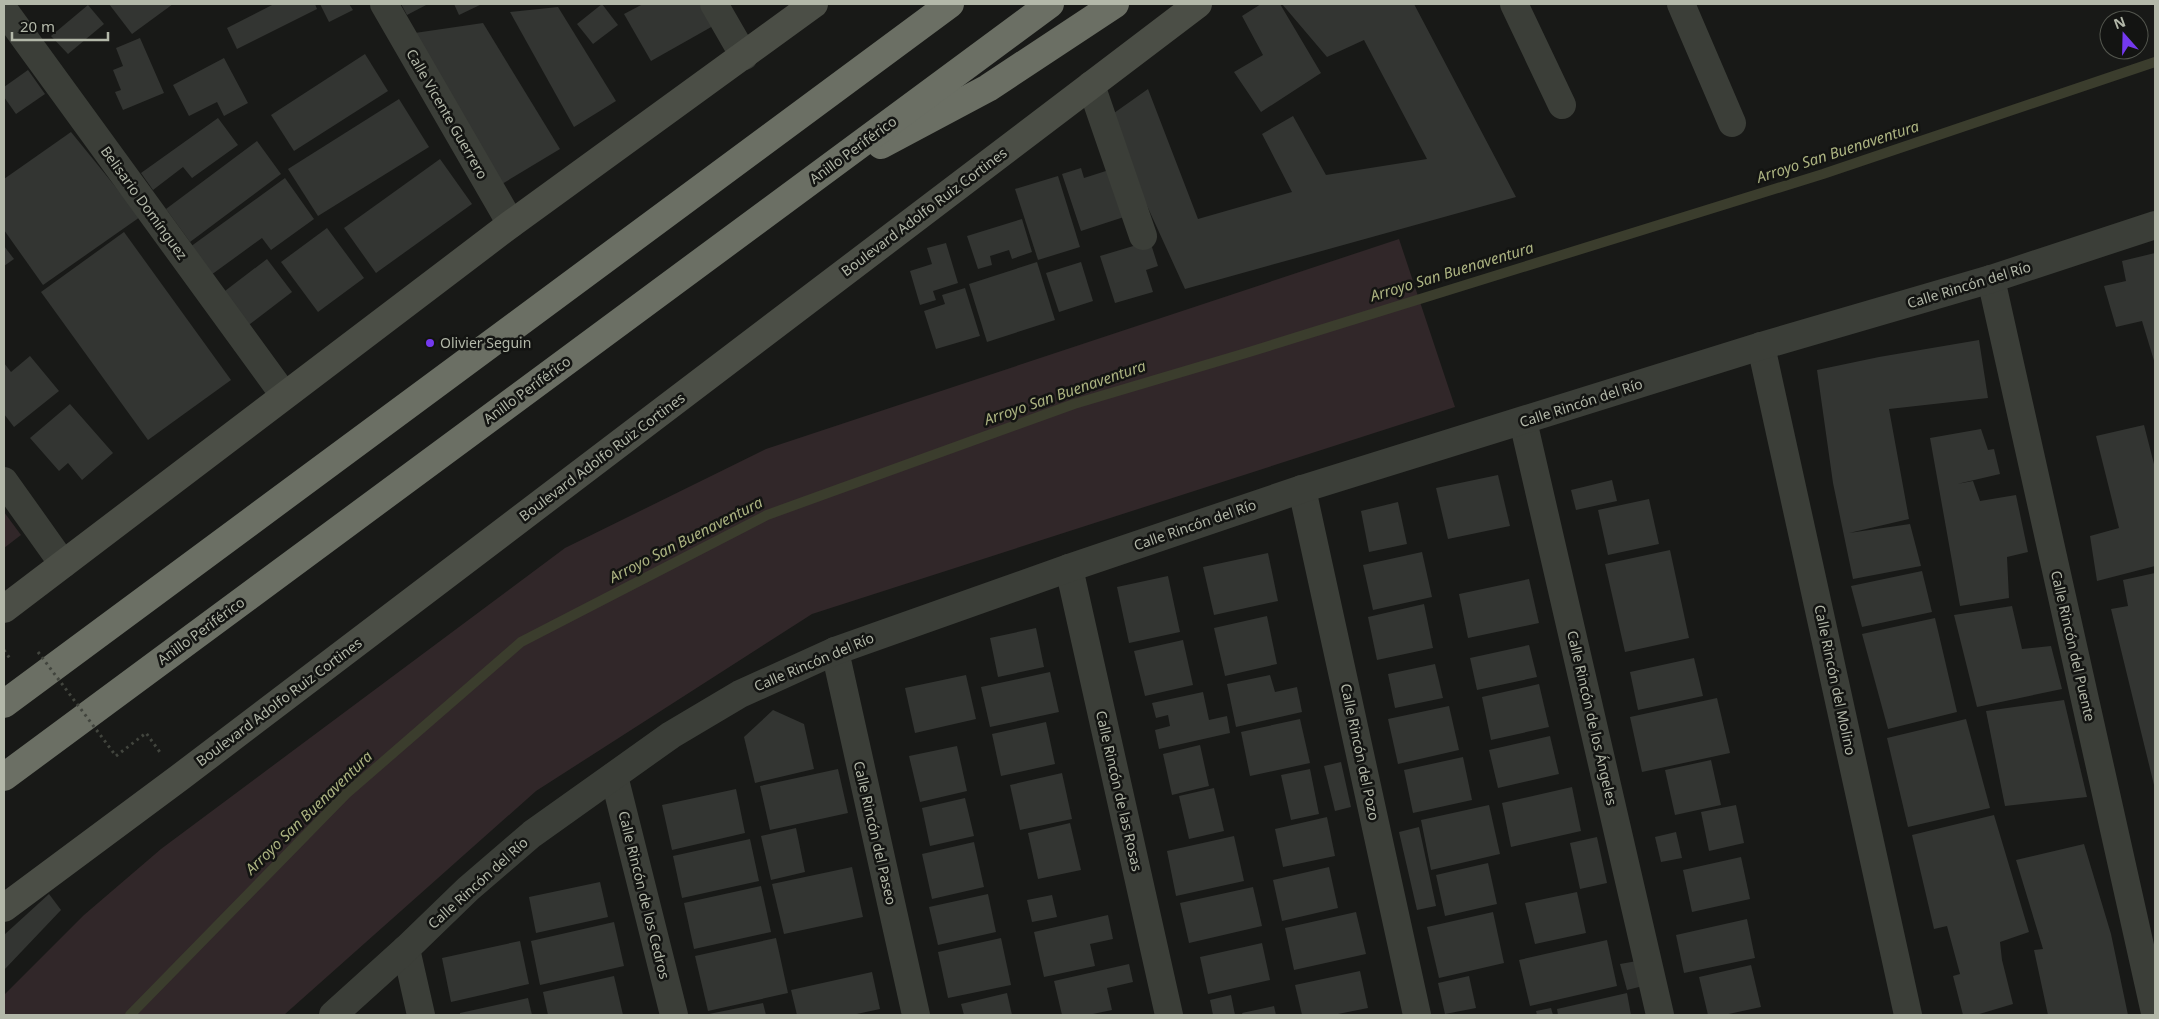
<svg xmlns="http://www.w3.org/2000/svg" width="2159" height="1019" viewBox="0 0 2159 1019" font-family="'Noto Sans',sans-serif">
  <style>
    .green { fill: #312729 }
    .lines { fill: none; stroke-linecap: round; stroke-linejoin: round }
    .stream { stroke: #3b3d2d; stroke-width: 10 }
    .building { fill: #333532 }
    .path { stroke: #42453e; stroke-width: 3; stroke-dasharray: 2.5 4; stroke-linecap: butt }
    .street { stroke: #3b3e38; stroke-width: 28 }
    .secondary { stroke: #4b4e46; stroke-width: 28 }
    .highway { stroke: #6b6f64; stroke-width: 28 }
    .path-bridge { stroke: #42453e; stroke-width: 3; stroke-dasharray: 2.5 4; stroke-linecap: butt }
    .poi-dot { fill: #7439ef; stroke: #131412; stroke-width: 2 }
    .labels { text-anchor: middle; stroke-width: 5; stroke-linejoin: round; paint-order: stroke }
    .street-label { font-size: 14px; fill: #b3b8a9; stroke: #131412 }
    .poi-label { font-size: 14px; fill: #b3b8a9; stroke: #131412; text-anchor: start }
    .water-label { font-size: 15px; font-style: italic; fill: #acb381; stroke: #131412 }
  </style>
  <rect width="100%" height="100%" fill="#181917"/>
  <g class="green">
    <path d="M 1399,239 L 1455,407 L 812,614 L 536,791 L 284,1015 L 4,1015 L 4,995 L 84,915 L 161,849 L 565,548 L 766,449 Z"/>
    <path d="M 4,512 L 21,535 L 4,548 Z"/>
  </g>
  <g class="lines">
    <path class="stream" d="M 130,1015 L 346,794 L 521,642 L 767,515 L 1074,404 L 1246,353 L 1823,174 L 2155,62"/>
  </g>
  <g class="building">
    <path d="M 109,4 L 173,4 L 132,34 Z"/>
    <path d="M 274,4 L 315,4 L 317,9 L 237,49 L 227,28 Z"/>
    <path d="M 320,4 L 349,4 L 353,10 L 329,22 Z"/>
    <path d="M 401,4 L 428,4 L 407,15 Z"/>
    <path d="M 454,4 L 482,4 L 459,15 Z"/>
    <path d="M 602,4 L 618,25 L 593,44 L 577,24 Z"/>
    <path d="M 643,4 L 700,4 L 713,26 L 651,61 L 624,14 Z"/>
    <path d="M 1261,4 L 1280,4 L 1321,73 L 1261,112 L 1234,72 L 1263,55 L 1242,16 Z"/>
    <path d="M 1282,4 L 1414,4 L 1516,197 L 1185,289 L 1107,118 L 1148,89 L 1198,219 L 1292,192 L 1262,134 L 1293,116 L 1326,175 L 1427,159 L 1364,40 L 1327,57 Z"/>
    <path d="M 88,5 L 104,24 L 68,54 L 51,36 Z"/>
    <path d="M 558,7 L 616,101 L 574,127 L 510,12 Z"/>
    <path d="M 483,23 L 560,149 L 497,187 L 408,34 Z"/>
    <path d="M 140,38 L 164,93 L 123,110 L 115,92 L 121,90 L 113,70 L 123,66 L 116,48 Z"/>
    <path d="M 365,54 L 388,91 L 294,151 L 271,115 Z"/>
    <path d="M 224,58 L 248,103 L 224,116 L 217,102 L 189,116 L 173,85 Z"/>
    <path d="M 28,70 L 45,94 L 16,114 L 4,97 L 4,87 Z"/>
    <path d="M 399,99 L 429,147 L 318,216 L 288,169 Z"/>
    <path d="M 218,118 L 238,145 L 192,178 L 183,167 L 153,190 L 141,173 Z"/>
    <path d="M 71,132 L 140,217 L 43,285 L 4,230 L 4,179 Z"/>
    <path d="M 257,141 L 281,174 L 190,242 L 166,209 Z"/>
    <path d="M 440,159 L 472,204 L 376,273 L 344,228 Z"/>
    <path d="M 1081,168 L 1084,178 L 1109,170 L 1124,217 L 1081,231 L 1062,174 Z"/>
    <path d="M 1058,176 L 1080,247 L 1038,260 L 1015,189 Z"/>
    <path d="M 285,178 L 314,219 L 271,250 L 262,238 L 211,275 L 190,247 Z"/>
    <path d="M 1022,219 L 1032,252 L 1012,259 L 1009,250 L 990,256 L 992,265 L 978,269 L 967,236 Z"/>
    <path d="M 327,228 L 364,278 L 318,312 L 281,262 Z"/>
    <path d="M 124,232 L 231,380 L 148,440 L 41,292 Z"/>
    <path d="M 1150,241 L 1158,266 L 1146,270 L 1153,292 L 1115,303 L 1100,256 Z"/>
    <path d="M 946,243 L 958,283 L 933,291 L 936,300 L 920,305 L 910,271 L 932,264 L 927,248 Z"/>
    <path d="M 4,246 L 14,259 L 4,266 Z"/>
    <path d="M 2155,253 L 2155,364 L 2142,321 L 2116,327 L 2104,286 L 2126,281 L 2122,261 Z"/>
    <path d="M 267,259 L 292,292 L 246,327 L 221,294 Z"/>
    <path d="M 1037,262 L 1055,320 L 987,342 L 969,284 Z"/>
    <path d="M 1081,262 L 1093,301 L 1059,312 L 1046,273 Z"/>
    <path d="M 965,288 L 980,336 L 936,349 L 924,311 L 945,304 L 942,295 Z"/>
    <path d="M 1979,340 L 1988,398 L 1889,409 L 1909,519 L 1849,533 L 1910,524 L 1921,566 L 1853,579 L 1833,483 L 1817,370 L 1879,357 Z"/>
    <path d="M 30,356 L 59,391 L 14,427 L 4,414 L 4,363 L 11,372 Z"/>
    <path d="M 70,404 L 113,453 L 82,480 L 68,463 L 59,471 L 30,438 Z"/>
    <path d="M 2144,425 L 2155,468 L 2155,566 L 2097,581 L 2090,536 L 2119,528 L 2096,436 Z"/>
    <path d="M 1981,429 L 1988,450 L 1994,449 L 2000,474 L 1957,484 L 1973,481 L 1980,501 L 2016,495 L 2028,552 L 2007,557 L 2009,598 L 1960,606 L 1930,438 Z"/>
    <path d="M 1498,475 L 1510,526 L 1448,539 L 1436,488 Z"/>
    <path d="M 1612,480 L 1617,501 L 1576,510 L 1571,490 Z"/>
    <path d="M 1649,499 L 1659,544 L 1608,555 L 1598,510 Z"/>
    <path d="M 1398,502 L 1407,544 L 1369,552 L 1361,511 Z"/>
    <path d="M 1670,550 L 1689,638 L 1625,652 L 1605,564 Z"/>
    <path d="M 1422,552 L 1432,597 L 1373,610 L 1363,565 Z"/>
    <path d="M 1268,553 L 1278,601 L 1214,615 L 1203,567 Z"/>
    <path d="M 1922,571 L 1932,612 L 1862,627 L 1851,586 Z"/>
    <path d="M 2155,573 L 2155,785 L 2154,785 L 2111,609 L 2128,606 L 2123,580 Z"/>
    <path d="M 1168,576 L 1180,632 L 1129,643 L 1117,587 Z"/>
    <path d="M 1529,579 L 1539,623 L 1468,638 L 1459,594 Z"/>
    <path d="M 1424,604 L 1433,648 L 1377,660 L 1368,617 Z"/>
    <path d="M 2012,606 L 2022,649 L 2051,646 L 2062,689 L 1977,707 L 1954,615 Z"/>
    <path d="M 1267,616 L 1277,664 L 1225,676 L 1214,628 Z"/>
    <path d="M 1935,618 L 1957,712 L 1888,729 L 1862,634 Z"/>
    <path d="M 1036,628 L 1044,667 L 998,677 L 990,638 Z"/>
    <path d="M 1183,640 L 1193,685 L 1145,696 L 1134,651 Z"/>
    <path d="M 1529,645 L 1537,677 L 1477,690 L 1470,658 Z"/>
    <path d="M 1694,658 L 1703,696 L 1638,710 L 1630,672 Z"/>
    <path d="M 1435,664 L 1443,698 L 1395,708 L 1388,674 Z"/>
    <path d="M 1050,672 L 1059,712 L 990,727 L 981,687 Z"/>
    <path d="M 966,675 L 976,719 L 915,733 L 905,688 Z"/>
    <path d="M 1270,675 L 1275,692 L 1297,687 L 1302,712 L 1236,727 L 1227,684 Z"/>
    <path d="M 1539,684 L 1549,727 L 1491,740 L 1482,697 Z"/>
    <path d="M 1203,692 L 1209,720 L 1227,716 L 1230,733 L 1159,749 L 1155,730 L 1170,726 L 1168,715 L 1156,718 L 1152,703 Z"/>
    <path d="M 1717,698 L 1730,753 L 1642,772 L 1630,717 Z"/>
    <path d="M 2064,700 L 2087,797 L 2005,806 L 1986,711 Z"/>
    <path d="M 1449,706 L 1459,750 L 1398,764 L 1388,719 Z"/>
    <path d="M 773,710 L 804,724 L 814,769 L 755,783 L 744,737 Z"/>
    <path d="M 1300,719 L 1310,763 L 1250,776 L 1241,732 Z"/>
    <path d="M 1966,719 L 1990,808 L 1908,827 L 1887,738 Z"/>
    <path d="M 1046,722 L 1055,764 L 1001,776 L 992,734 Z"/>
    <path d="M 1550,736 L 1559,774 L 1498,788 L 1489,750 Z"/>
    <path d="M 1200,745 L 1209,786 L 1172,795 L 1163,754 Z"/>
    <path d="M 957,746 L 967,791 L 920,802 L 909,756 Z"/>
    <path d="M 1463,757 L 1472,800 L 1413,813 L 1404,770 Z"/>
    <path d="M 1711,760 L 1721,805 L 1675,815 L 1665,770 Z"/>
    <path d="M 1341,762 L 1351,807 L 1335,811 L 1324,766 Z"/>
    <path d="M 838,769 L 848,813 L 770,830 L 760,786 Z"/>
    <path d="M 1310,769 L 1319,814 L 1291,820 L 1281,775 Z"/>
    <path d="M 1062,773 L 1072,819 L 1020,830 L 1010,785 Z"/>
    <path d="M 1572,787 L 1581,831 L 1511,847 L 1502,803 Z"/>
    <path d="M 1214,788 L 1224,831 L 1189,839 L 1179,796 Z"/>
    <path d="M 736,789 L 745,833 L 672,850 L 662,805 Z"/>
    <path d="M 965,798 L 974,836 L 930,846 L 922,808 Z"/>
    <path d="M 1489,805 L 1500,854 L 1431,870 L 1421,820 Z"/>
    <path d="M 1736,805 L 1744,843 L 1709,851 L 1701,812 Z"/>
    <path d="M 1994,815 L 2029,932 L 2000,942 L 2002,960 L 2013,1004 L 1976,1015 L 1963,1015 L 1953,976 L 1960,974 L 1947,926 L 1934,929 L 1912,835 Z"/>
    <path d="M 1327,817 L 1335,856 L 1283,867 L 1275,829 Z"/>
    <path d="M 1070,823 L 1081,870 L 1038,879 L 1028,833 Z"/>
    <path d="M 1419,827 L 1436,906 L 1417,910 L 1399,832 Z"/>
    <path d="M 796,828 L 805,872 L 771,880 L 761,836 Z"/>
    <path d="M 1676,832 L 1682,858 L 1661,862 L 1655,837 Z"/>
    <path d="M 1234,836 L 1244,881 L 1176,896 L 1167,851 Z"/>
    <path d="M 1597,837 L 1607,883 L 1580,889 L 1570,843 Z"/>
    <path d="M 750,839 L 759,881 L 682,898 L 673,856 Z"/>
    <path d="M 974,842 L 984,887 L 932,899 L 922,854 Z"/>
    <path d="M 2084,844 L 2111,934 L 2128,1015 L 2048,1015 L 2034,950 L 2043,949 L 2016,860 Z"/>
    <path d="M 1741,857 L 1750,899 L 1692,912 L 1683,870 Z"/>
    <path d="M 1488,863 L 1497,904 L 1445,916 L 1436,875 Z"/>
    <path d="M 852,867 L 863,917 L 784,934 L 772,884 Z"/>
    <path d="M 1329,867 L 1338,908 L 1282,921 L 1273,880 Z"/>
    <path d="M 600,882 L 608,917 L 536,933 L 529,897 Z"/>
    <path d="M 761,886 L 771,932 L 694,949 L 684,903 Z"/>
    <path d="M 1253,887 L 1262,926 L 1189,943 L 1180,903 Z"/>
    <path d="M 1577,892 L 1586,933 L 1535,944 L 1525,903 Z"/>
    <path d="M 49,894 L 61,910 L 4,970 L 4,935 Z"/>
    <path d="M 988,894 L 996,932 L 938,945 L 929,907 Z"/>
    <path d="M 1052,895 L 1057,917 L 1032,922 L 1027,900 Z"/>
    <path d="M 1356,912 L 1366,954 L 1294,970 L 1285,928 Z"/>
    <path d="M 1493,912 L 1504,963 L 1439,978 L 1427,927 Z"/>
    <path d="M 1108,915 L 1113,939 L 1090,944 L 1095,966 L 1044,977 L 1034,932 Z"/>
    <path d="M 1747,919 L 1755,958 L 1684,973 L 1676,935 Z"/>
    <path d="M 614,922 L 624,966 L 540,985 L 531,941 Z"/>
    <path d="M 776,938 L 788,993 L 708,1011 L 695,956 Z"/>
    <path d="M 1001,938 L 1011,985 L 948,998 L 938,952 Z"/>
    <path d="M 1607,940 L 1617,986 L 1530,1006 L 1519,960 Z"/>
    <path d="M 520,941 L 529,984 L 451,1002 L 442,958 Z"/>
    <path d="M 1262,943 L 1270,980 L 1208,994 L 1200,957 Z"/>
    <path d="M 1637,961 L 1643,986 L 1627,990 L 1620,964 Z"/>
    <path d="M 1129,964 L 1133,982 L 1107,988 L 1112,1010 L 1088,1015 L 1062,1015 L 1054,981 Z"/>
    <path d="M 1751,965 L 1761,1007 L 1724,1015 L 1708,1015 L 1699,977 Z"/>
    <path d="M 1360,971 L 1368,1008 L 1333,1015 L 1302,1015 L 1295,985 Z"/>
    <path d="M 872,972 L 880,1009 L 852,1015 L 797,1015 L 791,990 Z"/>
    <path d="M 614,976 L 623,1015 L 548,1015 L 543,992 Z"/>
    <path d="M 1469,976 L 1476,1008 L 1445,1014 L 1438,983 Z"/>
    <path d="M 1007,993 L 1012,1015 L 964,1015 L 961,1004 Z"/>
    <path d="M 1627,993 L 1631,1015 L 1558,1015 L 1557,1009 Z"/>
    <path d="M 1231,995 L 1235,1015 L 1213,1015 L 1210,1000 Z"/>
    <path d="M 528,998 L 532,1015 L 460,1015 L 460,1013 Z"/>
    <path d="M 763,1003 L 766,1015 L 709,1015 L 709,1014 Z"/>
    <path d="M 1274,1006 L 1276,1015 L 1243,1015 L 1242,1013 Z"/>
    <path d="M 1551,1008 L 1553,1015 L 1537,1015 L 1536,1011 Z"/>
  </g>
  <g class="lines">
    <g class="path">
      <path d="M 4,650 L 11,660"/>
      <path d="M 116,756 L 146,733 L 162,755"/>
    </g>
    <g class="street">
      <path d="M 384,4 L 511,224"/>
      <path d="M 714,4 L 744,56"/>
      <path d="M 1514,4 L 1562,105"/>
      <path d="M 1681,4 L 1732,123"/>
      <path d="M 4,10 L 284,395"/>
      <path d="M 1091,85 L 1143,236"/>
      <path d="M 1991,279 L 2155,1013"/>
      <path d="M 1761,346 L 1908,1015"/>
      <path d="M 1523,421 L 1660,1015"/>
      <path d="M 4,481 L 63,564"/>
      <path d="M 1302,489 L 1417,1015"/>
      <path d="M 1069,568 L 1169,1015"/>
      <path d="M 835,651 L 916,1015"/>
      <path d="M 614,776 L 674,1015"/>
      <path d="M 406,949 L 421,1015"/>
      <path d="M 333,1015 L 406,949 L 468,889 L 532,834 L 671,735 L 740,694 L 835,651 L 1069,568 L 1302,489 L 1761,346 L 1991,279 L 2155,225"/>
    </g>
    <g class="secondary">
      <path d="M 4,609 L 511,224 L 814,4"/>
      <path d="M 4,908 L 179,778 L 1198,4"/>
    </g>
    <g class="highway">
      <path d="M 881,145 L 988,88 L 1115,4"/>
      <path d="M 4,704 L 950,4"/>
      <path d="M 4,777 L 1050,4"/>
    </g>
    <path class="path-bridge" d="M 38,652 L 116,756"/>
  </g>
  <circle class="poi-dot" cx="430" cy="343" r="5"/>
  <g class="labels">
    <g class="street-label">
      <text transform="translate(447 114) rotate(60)" y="5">Calle Vicente Guerrero</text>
      <text transform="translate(853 150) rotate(-36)" y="5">Anillo Periférico</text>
      <text transform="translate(144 203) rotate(54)" y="5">Belisario Domínguez</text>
      <text transform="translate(924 212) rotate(-37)" y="5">Boulevard Adolfo Ruiz Cortines</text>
      <text transform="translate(1969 285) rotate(-17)" y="5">Calle Rincón del Río</text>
      <text transform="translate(527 390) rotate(-36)" y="5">Anillo Periférico</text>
      <text transform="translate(1581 403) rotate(-18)" y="5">Calle Rincón del Río</text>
      <text transform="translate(602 457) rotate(-37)" y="5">Boulevard Adolfo Ruiz Cortines</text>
      <text transform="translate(1195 525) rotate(-19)" y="5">Calle Rincón del Río</text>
      <text transform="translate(201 631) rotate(-36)" y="5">Anillo Periférico</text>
      <text transform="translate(2073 646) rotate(77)" y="5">Calle Rincón del Puente</text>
      <text transform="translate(814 662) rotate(-23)" y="5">Calle Rincón del Río</text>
      <text transform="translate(1835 680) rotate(78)" y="5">Calle Rincón del Molino</text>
      <text transform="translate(279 702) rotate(-37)" y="5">Boulevard Adolfo Ruiz Cortines</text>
      <text transform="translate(1592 718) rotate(77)" y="5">Calle Rincón de los Ángeles</text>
      <text transform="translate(1360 752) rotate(78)" y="5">Calle Rincón del Pozo</text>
      <text transform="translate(1119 791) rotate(77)" y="5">Calle Rincón de las Rosas</text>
      <text transform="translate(875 833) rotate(77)" y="5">Calle Rincón del Paseo</text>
      <text transform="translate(478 883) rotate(-42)" y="5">Calle Rincón del Río</text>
      <text transform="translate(644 895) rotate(76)" y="5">Calle Rincón de los Cedros</text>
    </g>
    <g class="poi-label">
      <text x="440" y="348">Olivier Seguin</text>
    </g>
    <g class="water-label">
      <text transform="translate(1838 152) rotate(-18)" y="5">Arroyo San Buenaventura</text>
      <text transform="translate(1452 272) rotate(-17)" y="5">Arroyo San Buenaventura</text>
      <text transform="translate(1065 393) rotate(-19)" y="5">Arroyo San Buenaventura</text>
      <text transform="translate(686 540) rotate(-27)" y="5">Arroyo San Buenaventura</text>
      <text transform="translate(309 813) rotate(-44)" y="5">Arroyo San Buenaventura</text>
    </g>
  </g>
  <rect width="2159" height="1019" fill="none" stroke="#b3b8a9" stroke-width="10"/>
  <g transform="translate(2124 35) rotate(340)"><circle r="24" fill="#131412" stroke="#53564e"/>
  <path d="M0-4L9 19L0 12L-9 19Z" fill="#7439ef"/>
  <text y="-8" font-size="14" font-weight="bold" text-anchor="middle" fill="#b3b8a9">N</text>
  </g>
  <path d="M12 32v8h96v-8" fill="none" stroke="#b3b8a9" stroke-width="2.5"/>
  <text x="20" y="32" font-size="15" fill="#b3b8a9" stroke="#131412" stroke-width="4" paint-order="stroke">20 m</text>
</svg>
